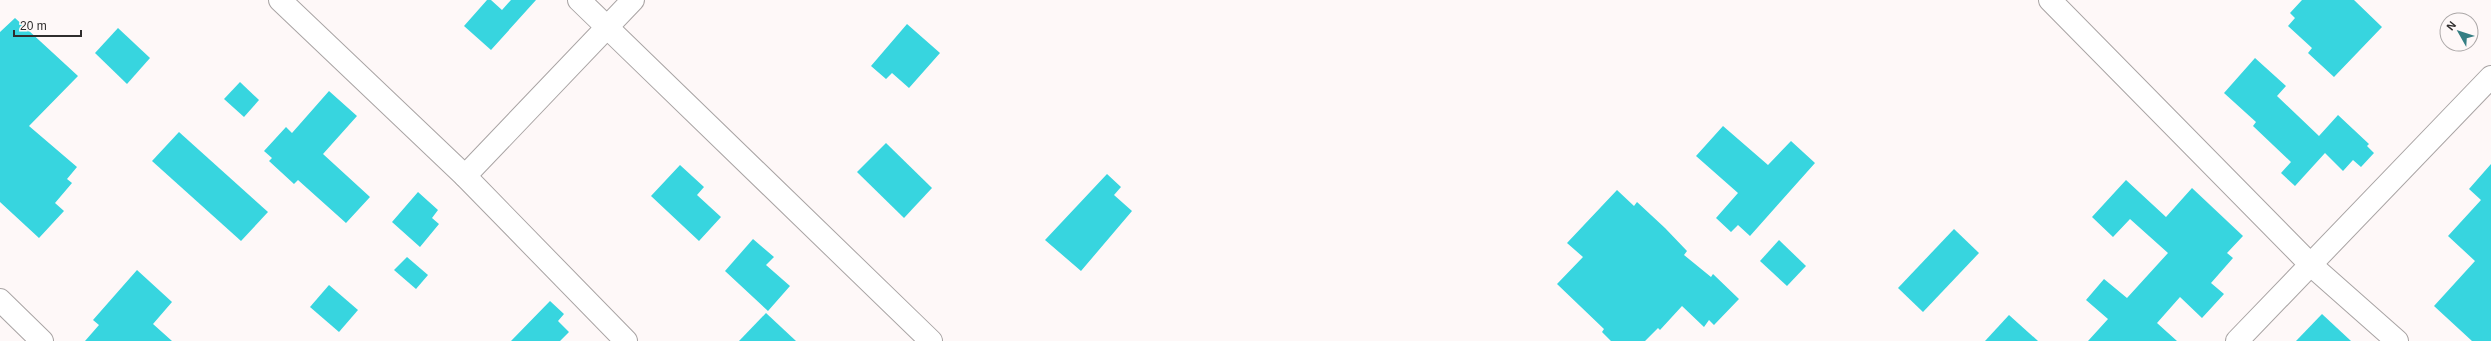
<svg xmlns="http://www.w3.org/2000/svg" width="2491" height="341" viewBox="0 0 2491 341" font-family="Helvetica,sans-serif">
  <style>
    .building { fill: #37d5df }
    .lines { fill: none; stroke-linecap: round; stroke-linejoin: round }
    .minor-casing { stroke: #a9a4a4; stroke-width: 24 }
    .minor { stroke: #fff; stroke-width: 22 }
  </style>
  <rect width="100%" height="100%" fill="#fef8f8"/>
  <g class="building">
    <path d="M 487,0 L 491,0 L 502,10 L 511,0 L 536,0 L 491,50 L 464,26 Z"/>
    <path d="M 2302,0 L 2354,0 L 2382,27 L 2334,77 L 2308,53 L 2312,48 L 2288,26 L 2295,18 L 2290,13 Z"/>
    <path d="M 15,18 L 78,76 L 29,126 L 77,167 L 67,179 L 72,183 L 55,203 L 64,211 L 39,238 L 0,202 L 0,32 Z"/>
    <path d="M 907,24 L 940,53 L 909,88 L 892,73 L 886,79 L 871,66 Z"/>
    <path d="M 118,28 L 150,58 L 127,84 L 95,53 Z"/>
    <path d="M 2255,58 L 2286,86 L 2277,96 L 2319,136 L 2338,115 L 2369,144 L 2367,146 L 2374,153 L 2361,167 L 2353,160 L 2343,171 L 2325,153 L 2295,186 L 2281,173 L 2291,162 L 2253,126 L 2256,122 L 2224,93 Z"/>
    <path d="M 240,82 L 259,100 L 244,117 L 224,99 Z"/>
    <path d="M 329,91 L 357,116 L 323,154 L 370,197 L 346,223 L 298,180 L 294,184 L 269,161 L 272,158 L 264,151 L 286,127 L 292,133 Z"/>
    <path d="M 1723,126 L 1768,165 L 1791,141 L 1815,163 L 1750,236 L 1738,225 L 1731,232 L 1716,218 L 1738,193 L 1696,156 Z"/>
    <path d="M 179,132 L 268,212 L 241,241 L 152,161 Z"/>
    <path d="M 886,143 L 932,188 L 904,218 L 857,172 Z"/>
    <path d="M 2491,164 L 2491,341 L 2472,341 L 2434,306 L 2475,261 L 2448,236 L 2481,200 L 2469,189 Z"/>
    <path d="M 680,165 L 704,187 L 697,195 L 721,217 L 699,241 L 651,196 Z"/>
    <path d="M 1107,174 L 1121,187 L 1114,195 L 1132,211 L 1081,271 L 1045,240 Z"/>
    <path d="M 2126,180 L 2166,217 L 2192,188 L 2243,236 L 2227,253 L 2233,258 L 2211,283 L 2224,294 L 2202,318 L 2180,297 L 2157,323 L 2177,341 L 2088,341 L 2108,319 L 2086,300 L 2104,279 L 2127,298 L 2168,253 L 2130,219 L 2113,237 L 2092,217 Z"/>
    <path d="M 1617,190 L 1634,206 L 1637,202 L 1665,228 L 1687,251 L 1684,255 L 1711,277 L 1713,274 L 1739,299 L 1714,325 L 1709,320 L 1704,327 L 1682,306 L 1660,330 L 1658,328 L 1645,341 L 1611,341 L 1602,332 L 1604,329 L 1557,284 L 1583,257 L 1567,243 Z"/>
    <path d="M 418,192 L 438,210 L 432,218 L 439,224 L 420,247 L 392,222 Z"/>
    <path d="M 1954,229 L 1979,253 L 1923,312 L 1898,288 Z"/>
    <path d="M 753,239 L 774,257 L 766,265 L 790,286 L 768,311 L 725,271 Z"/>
    <path d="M 1779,240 L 1806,266 L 1787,286 L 1760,261 Z"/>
    <path d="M 407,257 L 428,275 L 416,289 L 394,270 Z"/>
    <path d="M 137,270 L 172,302 L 153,324 L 172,341 L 85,341 L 99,325 L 93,320 Z"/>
    <path d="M 329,285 L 358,310 L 339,332 L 310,307 Z"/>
    <path d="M 550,301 L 564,314 L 558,321 L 569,332 L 560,341 L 511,341 Z"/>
    <path d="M 766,313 L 796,341 L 739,341 Z"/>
    <path d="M 2322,314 L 2351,341 L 2296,341 Z"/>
    <path d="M 2009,315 L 2038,341 L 1985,341 Z"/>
  </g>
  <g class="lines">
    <g class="minor-casing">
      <g id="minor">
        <path d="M 280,0 L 465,176 L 626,341"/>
        <path d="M 579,0 L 931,341"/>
        <path d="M 2050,0 L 2311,265 L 2397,341"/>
        <path d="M 465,176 L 633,0"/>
        <path d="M 0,300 L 42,341"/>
        <path d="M 2237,341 L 2491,77"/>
      </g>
    </g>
    <use href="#minor" class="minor"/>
  </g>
  <g transform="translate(2459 32) rotate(309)"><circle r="19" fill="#fef8f8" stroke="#aba7a7"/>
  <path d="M0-3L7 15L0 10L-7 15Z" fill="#357e83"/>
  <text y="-6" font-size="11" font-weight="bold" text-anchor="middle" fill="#2f2d2d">N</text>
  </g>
  <path d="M14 30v6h67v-6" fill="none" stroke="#2f2d2d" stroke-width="2"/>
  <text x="20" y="30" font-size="12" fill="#2f2d2d" stroke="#fef8f8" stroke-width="3" paint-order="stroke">20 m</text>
</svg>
